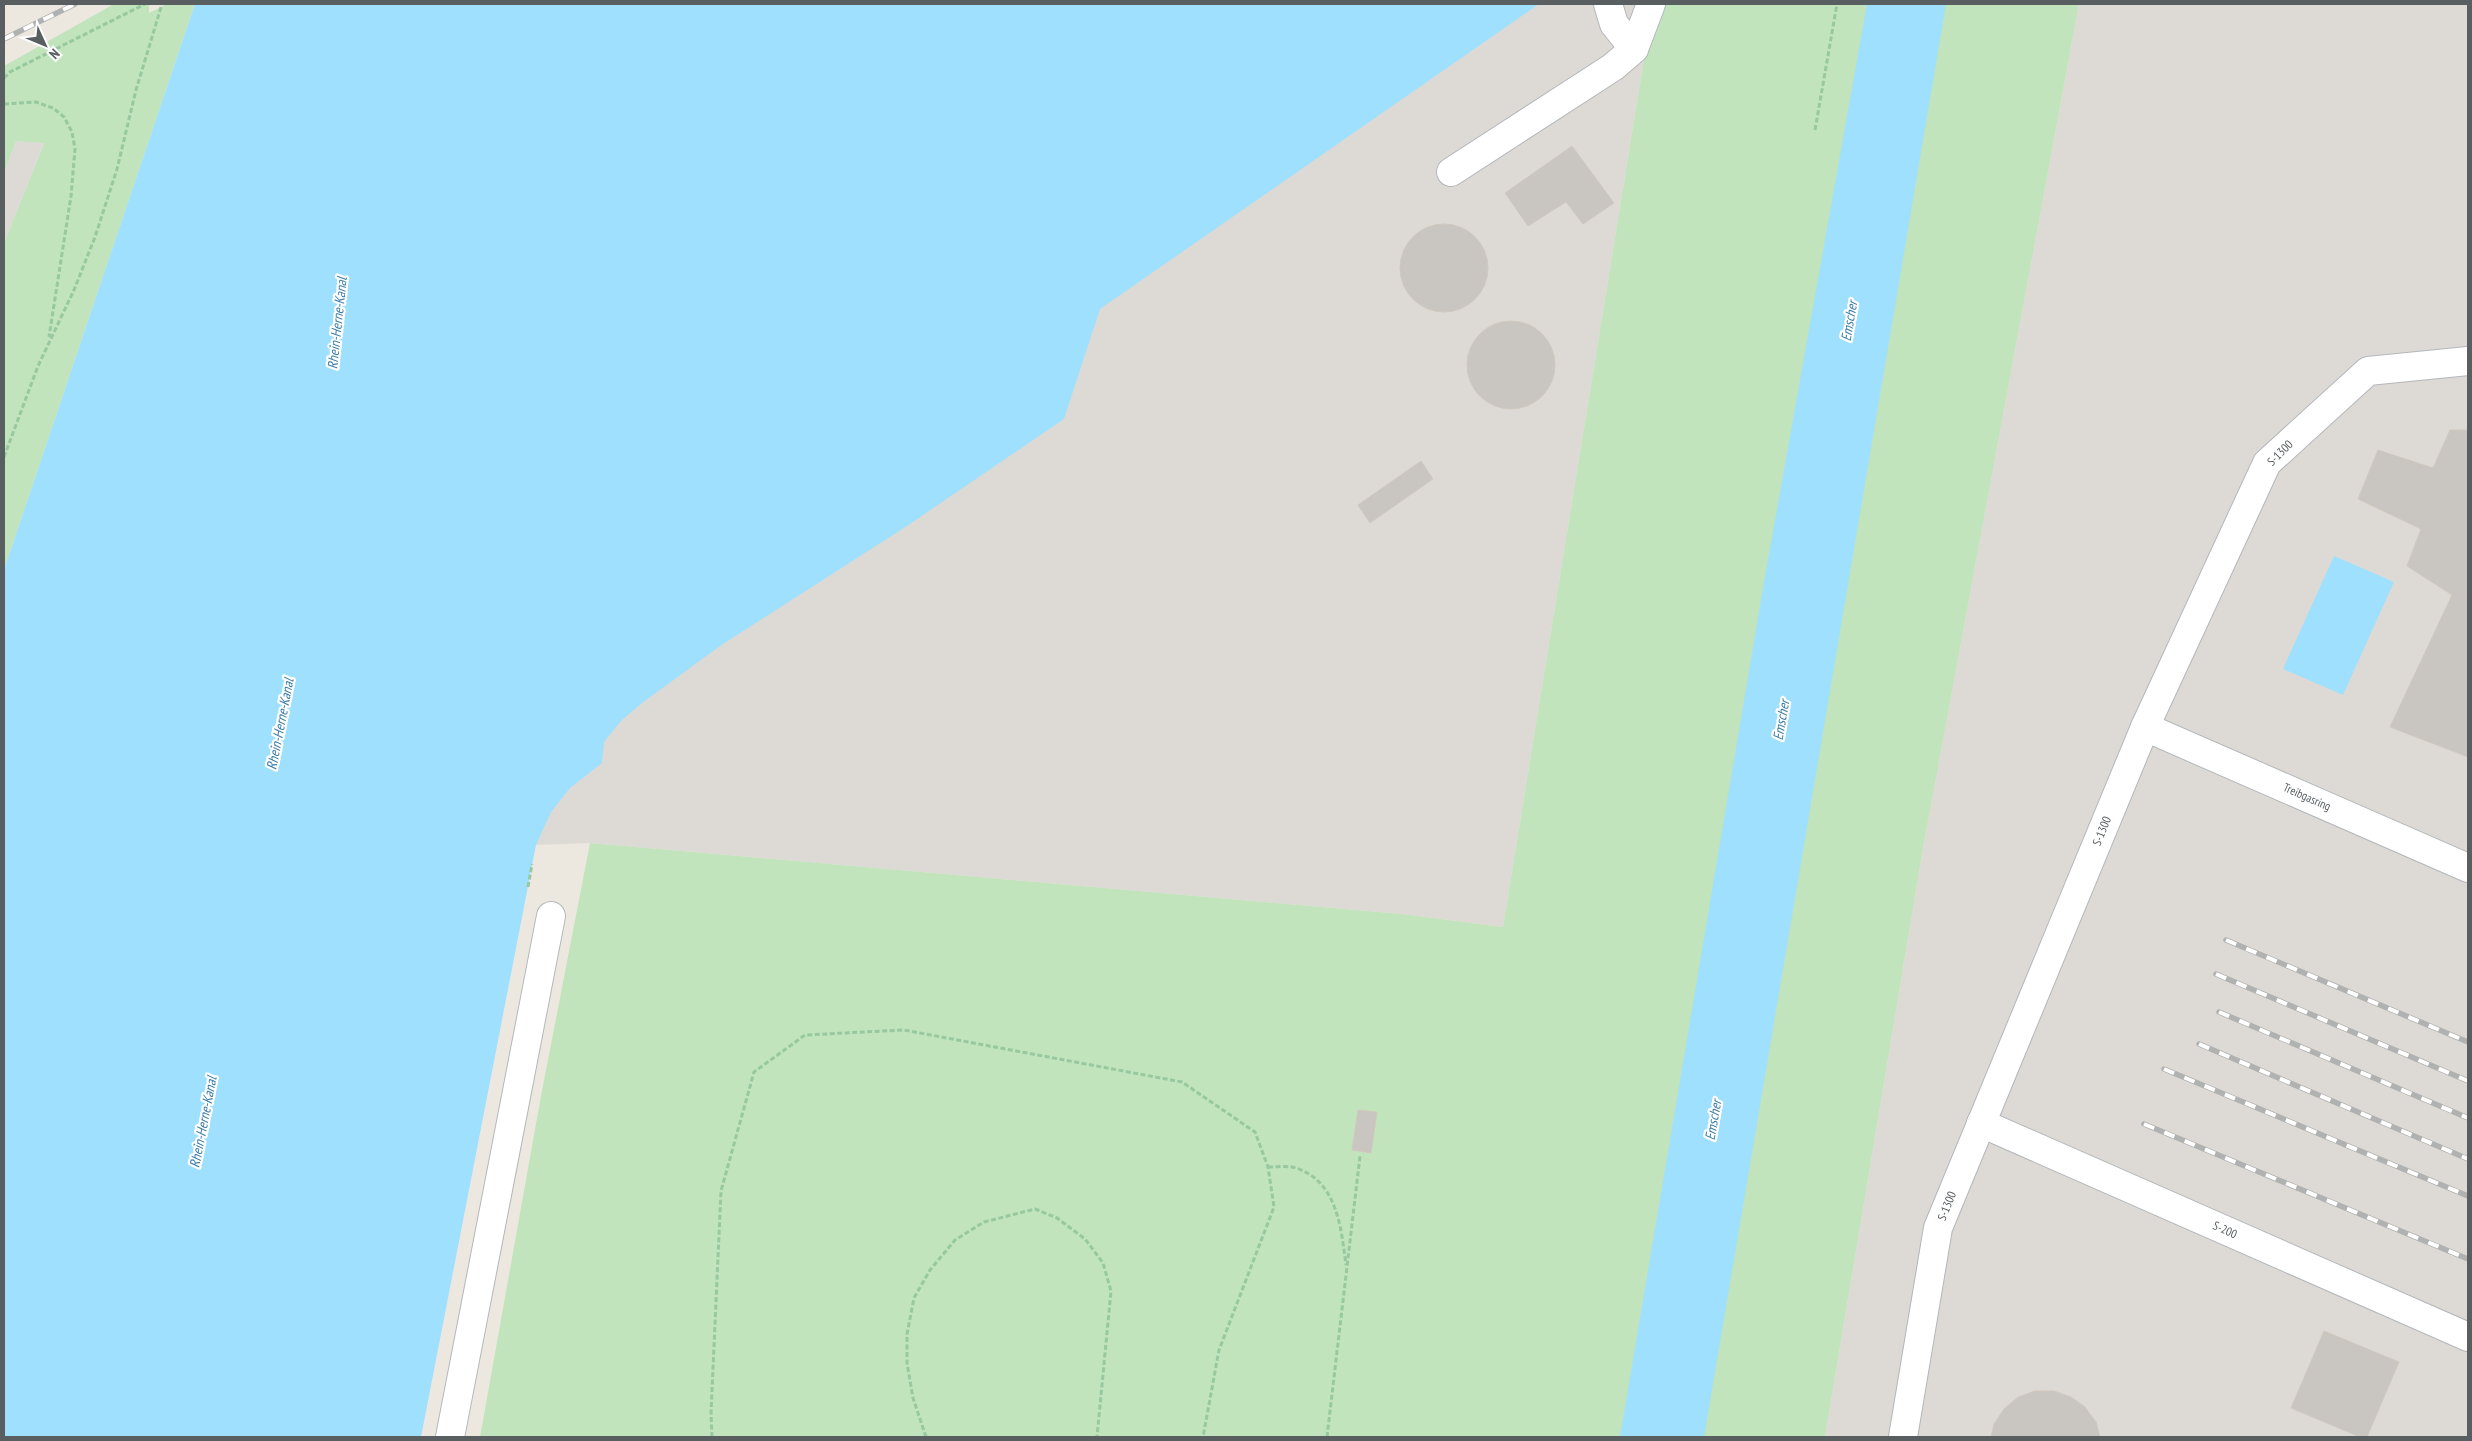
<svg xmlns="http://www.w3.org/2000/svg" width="2472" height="1441" viewBox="0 0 2472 1441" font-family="'PT Sans Narrow',sans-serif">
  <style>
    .industrial { fill: #dddad5 }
    .green { fill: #c1e4bc }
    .water { fill: #9ee0fe }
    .building { fill: #c9c5c0; stroke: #d1c9bf }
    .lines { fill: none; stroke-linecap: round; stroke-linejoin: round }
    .minor-casing { stroke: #b3b7bb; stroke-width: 30 }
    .path { stroke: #97c89f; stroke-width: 3; stroke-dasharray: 5 2.5; stroke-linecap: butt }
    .minor { stroke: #fff; stroke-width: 28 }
    .rail-casing { stroke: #b0b1b1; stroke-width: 5.5 }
    .rail { stroke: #fff; stroke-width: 4; stroke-dasharray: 11; stroke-linecap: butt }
    .labels { text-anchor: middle; stroke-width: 4.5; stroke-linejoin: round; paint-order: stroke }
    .street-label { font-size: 12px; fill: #595e61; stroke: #fff }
    .water-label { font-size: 14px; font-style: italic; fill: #3a7ca7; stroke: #fff }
  </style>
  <rect width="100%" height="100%" fill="#ece8e0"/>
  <g class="industrial">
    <path d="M 675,4 L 1653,4 L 1503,927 L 1402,914 L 590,843 L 536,845 Z"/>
    <path d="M 2079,4 L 2468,4 L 2468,1437 L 1825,1437 L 1922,854 Z"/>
    <path d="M 16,141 L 44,142 L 4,243 L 4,172 Z"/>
  </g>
  <g class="green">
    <path d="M 114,4 L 149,4 L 149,13 L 167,4 L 195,4 L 4,570 L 4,243 L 44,143 L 16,141 L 4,172 L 4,66 Z"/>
    <path d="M 1653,4 L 2079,4 L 1922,854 L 1825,1437 L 480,1437 L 541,1096 L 590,843 L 1402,914 L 1503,927 Z"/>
  </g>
  <g class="water">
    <path d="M 195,4 L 1539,4 L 1100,309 L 1064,419 L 907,526 L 720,646 L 642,703 L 621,721 L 604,742 L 602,763 L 570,788 L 551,812 L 536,845 L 421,1437 L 4,1437 L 4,570 Z"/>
    <path d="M 1867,4 L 1946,4 L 1704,1437 L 1620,1437 L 1763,588 Z"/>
    <path d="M 2334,556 L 2394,582 L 2343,695 L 2283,669 Z"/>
  </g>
  <g class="building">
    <path d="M 1572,146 L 1614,203 L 1583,224 L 1566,202 L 1528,226 L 1505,193 Z"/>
    <circle cx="1444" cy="268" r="44"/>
    <circle cx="1511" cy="365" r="44"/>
    <path d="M 2450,430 L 2468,430 L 2468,757 L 2390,727 L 2452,595 L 2407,566 L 2421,529 L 2358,499 L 2378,450 L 2433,468 Z"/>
    <path d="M 1421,461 L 1433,479 L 1370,523 L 1358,505 Z"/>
    <path d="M 1358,1110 L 1377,1112 L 1371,1153 L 1352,1150 Z"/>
    <path d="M 2324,1331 L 2399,1362 L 2367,1437 L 2360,1437 L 2291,1408 Z"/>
    <path d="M 2035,1391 L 2054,1391 L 2071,1397 L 2085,1407 L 2096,1422 L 2100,1437 L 1991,1437 L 1994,1424 L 2004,1409 L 2018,1397 Z"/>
  </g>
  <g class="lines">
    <g class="minor-casing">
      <g id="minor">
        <path d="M 1608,4 L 1614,24 L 1634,49"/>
        <path d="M 1451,172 L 1613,67 L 1634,49 L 1651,4"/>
        <path d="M 2145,727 L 2468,868"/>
        <path d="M 1981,1123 L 2468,1337"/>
        <path d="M 450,1437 L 551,916"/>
        <path d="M 1903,1437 L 1938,1228 L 2145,727 L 2267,463 L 2368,371 L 2468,361"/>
      </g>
    </g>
    <g class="path">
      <path d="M 4,78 L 10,72 L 145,4"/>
      <path d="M 4,104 L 36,102 L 53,108 L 64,117 L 72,132 L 75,149 L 71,196 L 49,337"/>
      <path d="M 1815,130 L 1837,4"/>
      <path d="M 4,457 L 38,366 L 74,290 L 95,237 L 117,169 L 136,90 L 162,4"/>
      <path d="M 528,887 L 532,864"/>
      <path d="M 1268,1167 C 1276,1167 1285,1166 1292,1167 C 1337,1178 1341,1227 1346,1265"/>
      <path d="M 712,1437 L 711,1413 L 721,1191 L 754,1072 L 805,1035 L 904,1030 L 1182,1082 L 1255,1132 L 1268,1167 L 1274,1207 L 1219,1350 L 1203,1437"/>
      <path d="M 926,1437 L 913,1398 L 907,1363 L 907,1334 L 914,1298 L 930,1270 L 955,1240 L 984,1222 L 1035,1209 L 1057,1218 L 1085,1239 L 1103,1263 L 1111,1291 L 1097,1437"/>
      <path d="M 1327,1437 L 1360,1156"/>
    </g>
    <use href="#minor" class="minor"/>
    <g class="rail-casing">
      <g id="rail">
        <path d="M 4,39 L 75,4"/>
        <path d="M 2226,940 L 2468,1042"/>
        <path d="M 2216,974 L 2468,1081"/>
        <path d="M 2219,1012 L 2468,1118"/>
        <path d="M 2199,1044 L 2468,1159"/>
        <path d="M 2164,1069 L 2468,1196"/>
        <path d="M 2144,1124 L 2468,1259"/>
      </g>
    </g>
    <use href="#rail" class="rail"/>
  </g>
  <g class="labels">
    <g class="street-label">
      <text transform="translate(2280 453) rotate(-45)" y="4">S-1300</text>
      <text transform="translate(2307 797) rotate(24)" y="4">Treibgasring</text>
      <text transform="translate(2102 831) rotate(-68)" y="4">S-1300</text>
      <text transform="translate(1947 1206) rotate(-68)" y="4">S-1300</text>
      <text transform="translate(2225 1230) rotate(24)" y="4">S-200</text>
    </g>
    <g class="water-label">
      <text transform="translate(1849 321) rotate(-80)" y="5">Emscher</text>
      <text transform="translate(337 323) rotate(-84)" y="5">Rhein-Herne-Kanal</text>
      <text transform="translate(1781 720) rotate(-80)" y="5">Emscher</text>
      <text transform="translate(280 724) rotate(-79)" y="5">Rhein-Herne-Kanal</text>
      <text transform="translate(1713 1120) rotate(-80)" y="5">Emscher</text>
      <text transform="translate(203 1122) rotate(-79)" y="5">Rhein-Herne-Kanal</text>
    </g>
  </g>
  <rect width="2472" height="1441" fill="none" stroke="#595e61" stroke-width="10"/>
  <g transform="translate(45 45) rotate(134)" stroke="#ffffff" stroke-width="4" paint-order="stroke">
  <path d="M0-4L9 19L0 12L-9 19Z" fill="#595e61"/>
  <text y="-8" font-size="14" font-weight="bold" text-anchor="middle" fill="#595e61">N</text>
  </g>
</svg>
